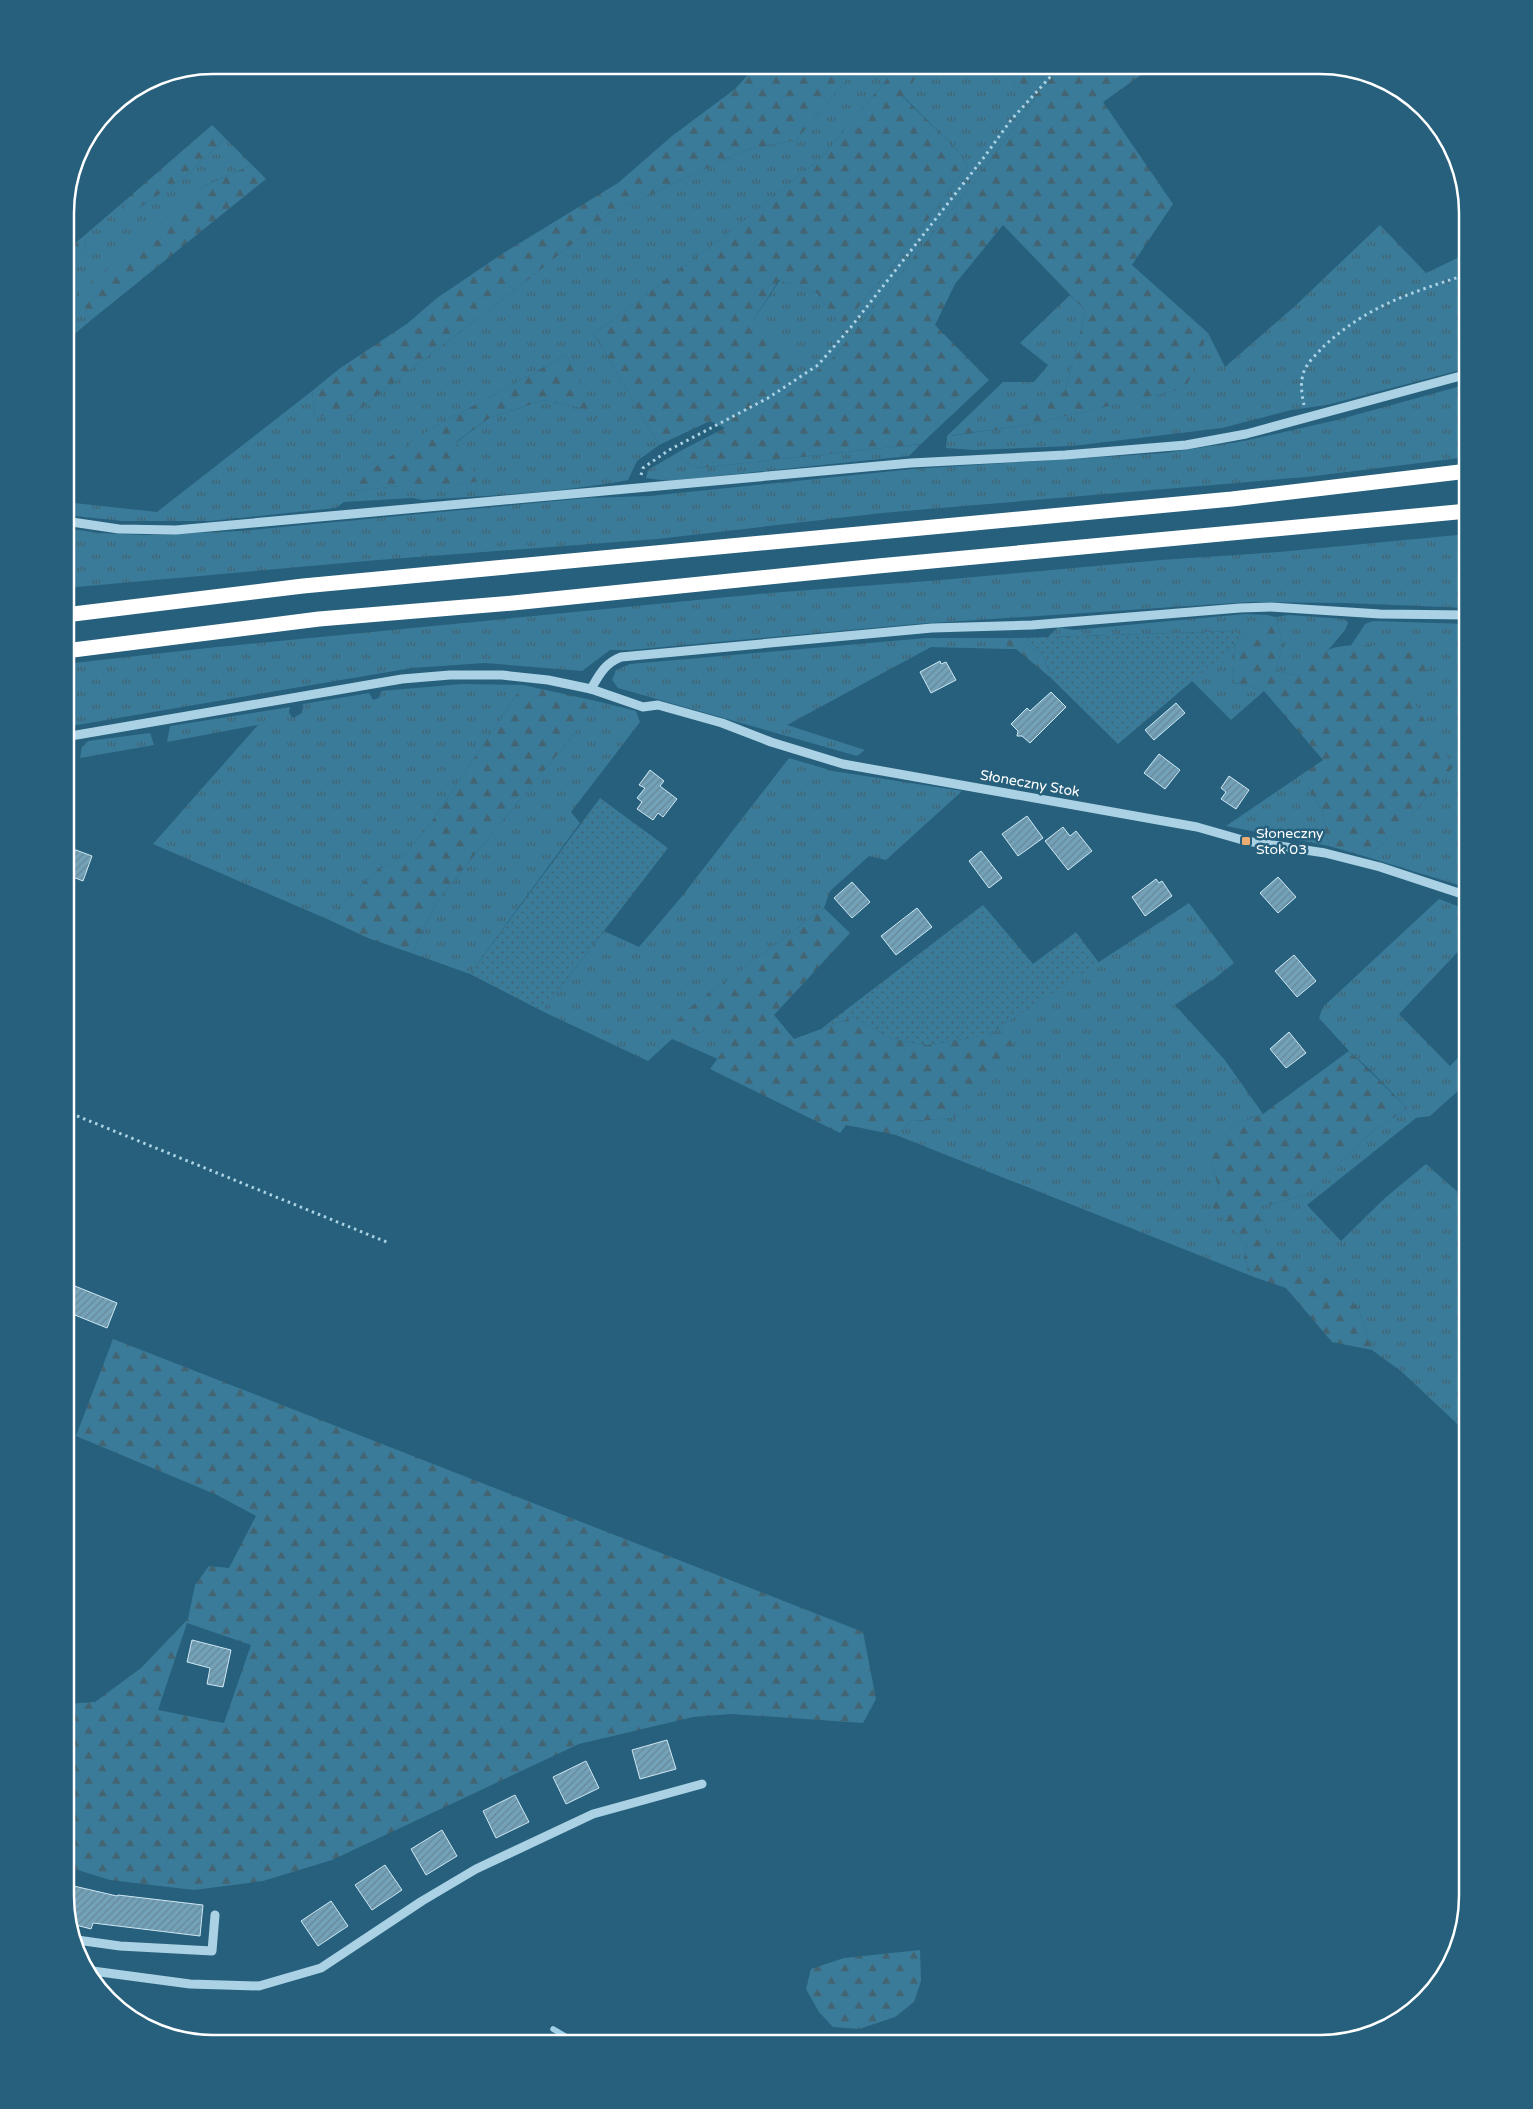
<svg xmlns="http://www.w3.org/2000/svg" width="1533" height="2109" viewBox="0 0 1533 2109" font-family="'Varela Round',sans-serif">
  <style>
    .grass { fill: url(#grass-tufts); fill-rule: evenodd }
    .forest { fill: url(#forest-firs); fill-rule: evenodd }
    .park { fill: url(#park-dots) }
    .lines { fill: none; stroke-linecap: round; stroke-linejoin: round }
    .stream { stroke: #a0d0e5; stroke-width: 5.5 }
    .building { fill: url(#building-hatch); stroke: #cee8f4 }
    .path { stroke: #abd2e4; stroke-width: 3; stroke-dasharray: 2.5 4; stroke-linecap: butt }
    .minor { stroke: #abd2e4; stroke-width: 9 }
    .highway { stroke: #fff; stroke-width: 15 }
    .poi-dot { fill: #edac71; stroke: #26607c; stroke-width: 2 }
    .labels { text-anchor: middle; stroke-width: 5; stroke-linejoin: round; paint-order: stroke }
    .street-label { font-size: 14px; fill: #fff; stroke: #26607c }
    .poi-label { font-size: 14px; fill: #fff; stroke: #26607c; text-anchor: start }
    .rim { fill: none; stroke: #fff; stroke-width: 2.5 }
  </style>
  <defs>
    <pattern id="grass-tufts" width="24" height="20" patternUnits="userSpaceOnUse" patternTransform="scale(1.25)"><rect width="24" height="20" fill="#3a7b99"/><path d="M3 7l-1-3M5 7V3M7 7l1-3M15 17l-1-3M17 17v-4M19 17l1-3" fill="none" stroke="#436472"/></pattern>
    <pattern id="forest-firs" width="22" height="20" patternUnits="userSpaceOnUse" patternTransform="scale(1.25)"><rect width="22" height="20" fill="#3a7b99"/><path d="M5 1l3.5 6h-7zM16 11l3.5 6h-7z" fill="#436472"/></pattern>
    <pattern id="park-dots" width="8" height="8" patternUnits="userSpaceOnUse" patternTransform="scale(1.25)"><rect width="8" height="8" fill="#3a7b99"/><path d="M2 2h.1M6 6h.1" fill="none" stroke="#436472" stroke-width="1.8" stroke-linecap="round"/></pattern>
    <pattern id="building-hatch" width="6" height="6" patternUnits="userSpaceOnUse" patternTransform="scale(1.25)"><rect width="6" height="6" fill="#73a1b8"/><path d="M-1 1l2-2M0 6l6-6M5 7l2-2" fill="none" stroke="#678898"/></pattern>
  </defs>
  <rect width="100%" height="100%" fill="#26607c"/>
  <g class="grass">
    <path d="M 859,65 L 899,65 L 821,158 L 723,237 L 594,334 L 659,445 L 637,461 L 628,480 C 561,493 490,495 422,500 L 413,498 L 344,502 L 336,508 L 210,521 L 123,521 L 65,515 L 65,502 L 157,512 L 312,391 L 315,416 L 350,416 L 521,285 L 612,212 L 748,149 L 796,140 ZM 566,355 L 597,418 L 585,409 L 544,400 L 489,418 L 398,486 L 353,491 L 426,432 Z"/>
    <path d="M 924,65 L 1002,65 L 1015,85 L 1036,98 L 974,182 L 833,358 L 779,401 L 795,371 L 785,346 L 753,320 L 780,280 L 817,293 L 842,326 L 899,258 L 967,167 L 960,153 L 903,96 Z"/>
    <path d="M 225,138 L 252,165 L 204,186 L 80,293 L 90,321 L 71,337 L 65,332 L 65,267 L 86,250 L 85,235 L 128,198 L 121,220 L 190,173 Z"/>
    <path d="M 1380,225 L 1426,273 L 1468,253 L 1468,368 L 1327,405 L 1291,410 L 1222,428 L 1072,446 L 973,450 L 946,448 L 947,436 L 1003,382 L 1034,382 L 1048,365 L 1020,343 L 1070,295 L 1086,311 L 1065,391 L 950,436 L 1027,425 L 1185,388 L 1208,333 L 1225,367 L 1295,306 Z"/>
    <path d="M 1468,384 L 1468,457 L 1306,477 L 882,513 L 657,539 L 378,560 L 65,588 L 65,528 L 99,533 L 145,535 L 241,531 L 588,498 L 649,496 L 913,469 L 1165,453 L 1244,441 L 1337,420 Z"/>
    <path d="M 921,444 L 909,456 L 669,481 L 646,478 L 648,470 L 682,450 L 680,459 L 698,468 Z"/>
    <path d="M 1468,534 L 1468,608 L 1344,603 L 1249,602 L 916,624 L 631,650 L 610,650 L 582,671 L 485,663 L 412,668 L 65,727 L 65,664 L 217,647 L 770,593 L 941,580 L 1161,560 L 1279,552 Z"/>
    <path d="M 1245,614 L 1267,615 L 1243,638 L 1235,631 L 1048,637 L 1058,627 L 1074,630 Z"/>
    <path d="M 1288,615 L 1345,619 L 1348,623 L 1345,630 L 1329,649 L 1316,658 L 1300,676 L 1275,671 L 1283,646 L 1276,617 Z"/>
    <path d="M 1373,621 L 1468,624 L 1468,888 L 1367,857 L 1404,824 L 1453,767 L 1411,699 L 1428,669 L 1350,647 L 1365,624 Z"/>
    <path d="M 926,638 L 1009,638 L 1007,649 L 931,647 L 787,725 L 865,750 L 857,756 L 618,688 L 612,680 L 616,670 L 630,664 Z"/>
    <path d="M 1235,645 L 1233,682 L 1264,691 L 1231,720 L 1191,680 Z"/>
    <path d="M 463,684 L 523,685 L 433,820 L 405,855 L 375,872 L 327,919 L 153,844 L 258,725 L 167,742 L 170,726 L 290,707 L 289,713 L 293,718 L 302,713 L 303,704 L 369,693 L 373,700 L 379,698 L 381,691 Z"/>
    <path d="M 596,701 L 636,711 L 640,722 L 571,812 L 580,823 L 470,974 L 414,954 L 417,942 L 440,897 L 592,712 Z"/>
    <path d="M 150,733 L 154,745 L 80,758 L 82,747 L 88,741 Z"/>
    <path d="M 789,758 L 833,771 L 962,791 L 886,860 L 869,856 L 830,891 L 824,908 L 686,1011 L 699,1033 L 728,1021 L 736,1034 L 718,1059 L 672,1039 L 648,1061 L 542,1011 L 604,931 L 639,947 L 683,895 Z"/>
    <path d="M 1301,775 L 1323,812 L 1329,846 L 1226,826 Z"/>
    <path d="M 1439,899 L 1468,910 L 1468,941 L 1399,1014 L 1450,1066 L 1468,1048 L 1468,1082 L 1430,1116 L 1416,1118 L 1307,1205 L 1341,1241 L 1385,1198 L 1426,1164 L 1468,1201 L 1468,1434 L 1402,1372 L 1372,1350 L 1359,1310 L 1338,1284 L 1271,1251 L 1260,1207 L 1306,1195 L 1371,1133 L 1407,1108 L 1368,1068 L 1349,1051 L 1319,1018 L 1323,1007 Z"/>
    <path d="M 1189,903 L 1234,963 L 1214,979 L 1175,1005 L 1224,1059 L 1263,1114 L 1239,1123 L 1197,1160 L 1212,1165 L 1219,1189 L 1210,1204 L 1247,1245 L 1244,1259 L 1254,1277 L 896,1135 L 912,1121 L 953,1118 L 1004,1032 L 988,1035 Z"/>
  </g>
  <g class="forest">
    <path d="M 757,65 L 859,65 L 796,140 L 748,149 L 612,212 L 521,285 L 350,416 L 315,416 L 312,391 L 339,369 L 408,323 L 437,298 L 502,254 L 618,183 L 672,136 L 735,89 Z"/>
    <path d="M 899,65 L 924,65 L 903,97 L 960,153 L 967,167 L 899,258 L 842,327 L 817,293 L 779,280 L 753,320 L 786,346 L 795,371 L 780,400 L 833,358 L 974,182 L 1036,98 L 1015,85 L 1002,65 L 1155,65 L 1103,102 L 1173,204 L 1132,265 L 1208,333 L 1186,388 L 1027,425 L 947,436 L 1065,391 L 1086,311 L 1003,225 L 955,284 L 935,325 L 989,380 L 921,444 L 698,468 L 680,459 L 682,450 L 725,428 L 710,421 L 659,445 L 594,334 L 723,237 L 821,158 Z"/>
    <path d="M 212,125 L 225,138 L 190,173 L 120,221 L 128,198 Z"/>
    <path d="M 252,165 L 266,179 L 90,321 L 79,293 L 204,186 Z"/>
    <path d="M 85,235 L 86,250 L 65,267 L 65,251 Z"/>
    <path d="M 566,355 L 598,419 L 585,409 L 544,400 L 489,418 L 456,442 L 480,482 L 398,486 L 353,491 L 362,476 L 426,432 Z"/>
    <path d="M 1267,615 L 1276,617 L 1283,646 L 1275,671 L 1300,676 C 1308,667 1316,655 1328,650 C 1348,640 1405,649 1428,651 L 1428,669 L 1412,699 L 1453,767 L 1404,824 L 1367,857 L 1329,846 L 1323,812 L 1301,775 L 1323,760 L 1264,691 L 1233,682 L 1235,645 Z"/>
    <path d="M 1009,638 L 1019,638 L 1044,657 L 1051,678 L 1016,649 L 1007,649 Z"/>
    <path d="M 523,685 L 596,701 L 592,712 L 440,897 L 417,942 L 414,954 L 368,938 L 327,919 L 375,872 L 405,855 L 433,820 Z"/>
    <path d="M 824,908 L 850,933 L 774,1015 L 794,1039 L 854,1017 L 892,1039 L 927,1045 L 1004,1032 L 1014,1047 L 998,1073 L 953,1118 L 912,1121 L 896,1135 L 846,1125 L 840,1133 L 710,1069 L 735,1034 L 728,1022 L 699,1033 L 678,1021 L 686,1011 Z"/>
    <path d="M 1349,1051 L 1407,1108 L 1371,1133 L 1306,1195 L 1260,1207 L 1271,1250 L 1338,1284 L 1359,1310 L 1372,1350 L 1332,1342 L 1286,1288 L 1254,1277 L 1244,1259 L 1247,1245 L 1209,1204 L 1219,1189 L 1212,1165 L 1196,1160 L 1239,1123 L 1263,1114 Z"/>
    <path d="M 113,1339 L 863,1632 L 876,1699 L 863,1723 L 731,1714 L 693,1717 L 579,1744 L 332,1860 L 263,1881 L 194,1890 L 110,1880 L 65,1866 L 65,1704 L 95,1702 L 141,1668 L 188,1619 L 195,1585 L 209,1566 L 229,1568 L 256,1516 L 217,1495 L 76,1436 ZM 187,1623 L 251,1645 L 224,1723 L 158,1710 Z"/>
    <path d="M 920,1950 L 921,1981 L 914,2002 L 895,2017 L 859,2029 L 833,2027 L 819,2012 L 806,1989 L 811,1969 L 844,1958 Z"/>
  </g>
  <g class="park">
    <path d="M 1235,631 L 1243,638 L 1118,744 L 1051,678 L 1044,657 L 1019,638 Z"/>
    <path d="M 600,798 L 668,848 L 542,1011 L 470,974 Z"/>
    <path d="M 983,905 L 1033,964 L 1076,932 L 1099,963 L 988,1035 L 927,1045 L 892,1039 L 854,1017 L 821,1029 Z"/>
  </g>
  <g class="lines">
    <path class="stream" d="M 553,2029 L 579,2044"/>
  </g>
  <g class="building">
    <path d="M 940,661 L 941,664 L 946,662 L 956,680 L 931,693 L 920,672 Z"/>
    <path d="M 1051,692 L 1066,707 L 1030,743 L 1022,736 L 1017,736 L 1018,731 L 1011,724 L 1027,708 L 1030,711 Z"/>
    <path d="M 1176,703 L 1185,713 L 1154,740 L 1145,730 Z"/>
    <path d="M 1159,754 L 1180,770 L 1165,789 L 1144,773 Z"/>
    <path d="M 650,770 L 664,781 L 660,786 L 677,799 L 663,817 L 658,813 L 653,820 L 637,809 L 642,802 L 637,798 L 645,788 L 639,785 Z"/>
    <path d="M 1229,776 L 1249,790 L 1236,809 L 1221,799 L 1226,792 L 1221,788 Z"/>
    <path d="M 1027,816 L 1043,838 L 1018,856 L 1002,834 Z"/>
    <path d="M 1063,827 L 1070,836 L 1076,831 L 1092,851 L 1068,870 L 1045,841 Z"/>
    <path d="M 65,846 L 92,856 L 83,881 L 65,874 Z"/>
    <path d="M 981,851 L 1002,878 L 989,888 L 969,861 Z"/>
    <path d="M 1278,877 L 1296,897 L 1278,913 L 1260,893 Z"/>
    <path d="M 1156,879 L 1159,883 L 1162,881 L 1172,896 L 1145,916 L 1132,897 Z"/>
    <path d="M 852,882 L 870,902 L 852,918 L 834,898 Z"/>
    <path d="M 917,908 L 932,927 L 896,955 L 881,936 Z"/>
    <path d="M 1294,955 L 1316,981 L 1297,997 L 1275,971 Z"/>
    <path d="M 1289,1032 L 1306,1053 L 1286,1068 L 1270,1049 Z"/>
    <path d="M 65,1282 L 117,1303 L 107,1328 L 65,1311 Z"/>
    <path d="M 192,1640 L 231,1650 L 223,1687 L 207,1684 L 210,1668 L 187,1662 Z"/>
    <path d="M 667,1740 L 676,1769 L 640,1779 L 632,1750 Z"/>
    <path d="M 586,1761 L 599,1788 L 566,1804 L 553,1777 Z"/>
    <path d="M 515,1795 L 529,1822 L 496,1838 L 483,1811 Z"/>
    <path d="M 442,1830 L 457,1856 L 426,1875 L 411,1849 Z"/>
    <path d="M 385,1865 L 402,1890 L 372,1910 L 355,1885 Z"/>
    <path d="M 65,1884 L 117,1896 L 118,1895 L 203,1905 L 200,1936 L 93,1923 L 91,1929 L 72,1924 L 65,1897 Z"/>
    <path d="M 331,1901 L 348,1926 L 318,1946 L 301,1921 Z"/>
  </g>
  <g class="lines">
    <g class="path">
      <path d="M 1304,405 C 1302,396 1300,384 1303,375 C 1305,364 1316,355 1323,347 C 1368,305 1411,293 1468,274"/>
      <path d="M 641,475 L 643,468 L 669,450 L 768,398 L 818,365 L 851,327 L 985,156 L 1011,120 L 1061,65"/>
      <path d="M 65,1111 L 389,1243"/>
    </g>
    <g class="minor">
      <path d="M 65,521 L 119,529 L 176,530 L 911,463 L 1065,455 L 1186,445 L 1246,434 L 1468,374"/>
      <path d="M 591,689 C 599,675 605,663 621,657 L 932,628 L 1032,625 L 1240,608 L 1271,607 L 1380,614 L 1468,615"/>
      <path d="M 65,737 L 402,679 L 450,675 L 502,675 L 548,680 L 591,689 L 643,707 L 658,705 L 722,723 L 771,742 L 843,764 L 1197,827 L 1246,841 L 1325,853 L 1380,867 L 1468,896"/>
      <path d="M 77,1940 L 120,1946 L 212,1951 L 215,1915"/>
      <path d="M 85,1970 L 190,1984 L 259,1986 L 321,1968 L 422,1901 L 476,1869 L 593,1814 L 702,1784"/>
    </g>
    <g class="highway">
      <path d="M 65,615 L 303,586 L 1232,499 L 1468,471"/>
      <path d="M 65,651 L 319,619 L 513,603 L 878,566 L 1468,511"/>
    </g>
  </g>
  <rect class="poi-dot" x="1241" y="836" width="10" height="10" rx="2.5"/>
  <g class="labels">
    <g class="street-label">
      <text transform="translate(1030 783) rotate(10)" y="5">Słoneczny Stok</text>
    </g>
    <g class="poi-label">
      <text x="1256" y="838">Słoneczny<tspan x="1256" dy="16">Stok 03</tspan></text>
    </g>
  </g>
  <path d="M0 0H1533V2109H0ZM213 74H1320A139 139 0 0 1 1459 213V1896A139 139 0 0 1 1320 2035H213A139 139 0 0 1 74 1896V213A139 139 0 0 1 213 74Z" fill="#26607c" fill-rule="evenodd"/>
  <path class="rim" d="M213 74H1320A139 139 0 0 1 1459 213V1896A139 139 0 0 1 1320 2035H213A139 139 0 0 1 74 1896V213A139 139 0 0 1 213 74Z"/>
</svg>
